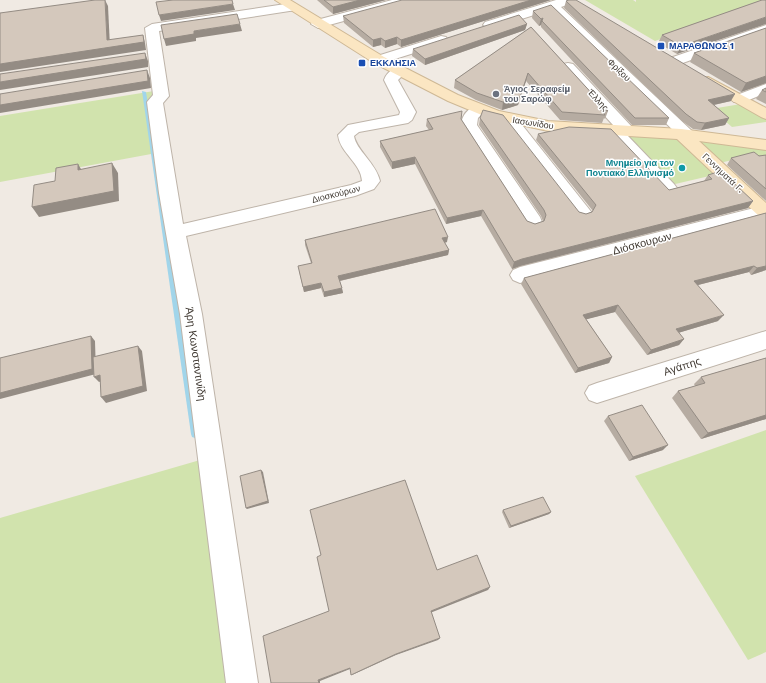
<svg xmlns="http://www.w3.org/2000/svg" width="766" height="683" viewBox="0 0 766 683" font-family="'Work Sans',sans-serif">
  <style>
    .green { fill: #d1e3ad }
    .lines { fill: none; stroke-linecap: round; stroke-linejoin: round }
    .stream { fill: #a1d5ea; fill-rule: evenodd }
    .street-casing { stroke: #beb4a9; stroke-width: 2 }
    .secondary-casing { stroke: #ceb895; stroke-width: 2 }
    .street { fill: #fff; fill-rule: evenodd }
    .secondary { fill: #fbe6c2; fill-rule: evenodd }
    .wall { fill: #b6aca2 }
    .shaded-wall { fill: #948c84 }
    .building { fill: #d4c8bc; stroke: #948c84 }
    .transit-dot { fill: #1a4fb4; stroke: #fff; stroke-width: 1.5 }
    .worship-dot { fill: #6b7280; stroke: #fff; stroke-width: 1.5 }
    .culture-dot { fill: #0f9aa8; stroke: #fff; stroke-width: 1.5 }
    .labels { text-anchor: middle; stroke-width: 3; stroke-linejoin: round; paint-order: stroke }
    .far-transit-label { font-size: 9px; font-weight: bold; fill: #164399; stroke: #fff; text-anchor: start }
    .far-street-label { font-size: 9px; fill: #413a33; stroke: #fff }
    .far-worship-label { font-size: 9px; font-weight: bold; fill: #5b616d; stroke: #fff; text-anchor: start }
    .far-culture-label { font-size: 9px; font-weight: bold; fill: #0d838f; stroke: #fff; text-anchor: end }
    .street-label { font-size: 11px; fill: #413a33; stroke: #fff }
  </style>
  <rect width="100%" height="100%" fill="#f0eae3"/>
  <g class="green">
    <path d="M 585,0 L 633,0 L 636,2 L 636,0 L 766,0 L 766,2 L 655,41 Z"/>
    <path d="M 154,91 L 162,152 L 0,182 L 0,116 Z"/>
    <path d="M 741,104 L 766,119 L 766,122 L 732,127 L 711,109 Z"/>
    <path d="M 625,136 L 683,139 L 718,174 L 671,185 Z"/>
    <path d="M 695,140 L 766,150 L 766,161 L 752,155 L 720,163 Z"/>
    <path d="M 766,430 L 766,652 L 748,660 L 635,476 Z"/>
    <path d="M 207,458 L 235,683 L 0,683 L 0,518 Z"/>
  </g>
  <g class="lines">
    <path class="stream" d="M 142,91 L 146,92 L 199,434 L 198,437 L 195,438 L 192,437 L 191,434 Z"/>
    <g class="street-casing">
      <g id="street">
        <path d="M 392,0 L 412,0 L 410,3 L 318,28 L 311,24 L 313,21 Z"/>
        <path d="M 556,0 L 575,0 L 573,3 L 561,7 L 693,132 L 695,135 L 693,138 L 687,140 L 681,138 L 550,10 L 490,29 L 483,25 L 485,22 Z"/>
        <path d="M 292,3 L 296,4 L 298,7 L 296,10 L 159,31 L 169,96 L 163,103 L 183,224 L 351,185 L 362,181 C 361,163 340,153 338,135 L 348,125 L 399,115 L 400,112 L 384,80 C 387,71 396,66 405,68 L 407,71 L 398,80 L 416,112 L 412,120 L 408,123 L 359,132 L 354,136 C 356,150 376,163 380,181 L 374,189 L 355,196 L 186,236 L 202,314 L 258,683 L 226,683 L 180,314 L 159,193 L 147,102 L 153,95 L 145,28 L 152,24 Z"/>
        <path d="M 766,25 L 766,33 L 680,64 L 670,64 L 668,61 L 670,58 Z"/>
        <path d="M 441,36 L 446,37 L 448,40 L 446,43 L 379,64 L 374,63 L 372,60 L 374,57 Z"/>
        <path d="M 568,63 L 573,64 L 633,128 L 635,131 L 633,134 L 628,136 L 674,184 L 677,188 L 674,192 L 668,194 L 662,192 L 607,133 L 605,130 L 607,127 L 613,125 L 563,70 L 561,67 L 563,64 Z"/>
        <path d="M 766,84 L 766,93 L 744,102 L 734,102 L 731,99 L 734,96 Z"/>
        <path d="M 478,105 L 483,107 L 486,110 L 478,118 L 477,125 L 540,217 L 542,222 L 540,227 L 533,229 L 526,227 L 461,125 C 462,115 468,108 478,105 Z"/>
        <path d="M 509,114 L 515,116 L 589,209 L 592,213 L 589,217 L 583,219 L 577,217 L 501,119 L 503,116 Z"/>
        <path d="M 766,205 L 765,217 L 520,283 L 513,280 L 510,275 L 513,270 L 520,267 Z"/>
        <path d="M 766,331 L 766,349 L 597,403 L 589,400 L 585,393 L 589,386 L 597,383 Z"/>
      </g>
    </g>
    <g class="secondary-casing">
      <g id="secondary">
        <path d="M 275,0 L 290,0 L 384,57 L 458,95 L 499,111 L 548,121 L 681,129 L 766,140 L 766,150 L 699,141 L 766,203 L 766,219 L 760,217 L 677,139 L 548,131 L 489,118 L 448,101 L 374,63 Z"/>
        <path d="M 708,77 L 766,108 L 766,119 L 761,117 L 703,84 L 701,81 L 703,78 Z"/>
      </g>
    </g>
    <use href="#street" class="street"/>
    <use href="#secondary" class="secondary"/>
  </g>
  <g class="wall">
    <path d="M 317,0 L 386,0 L 333,14 Z"/>
    <path d="M 551,0 L 401,47 L 397,44 L 385,48 L 381,45 L 373,47 L 344,23 L 343,16 Z"/>
    <path d="M 762,0 L 677,54 L 658,43 L 662,35 Z"/>
    <path d="M 566,1 L 731,101 L 714,105 L 729,118 L 725,125 L 701,130 L 693,129 L 682,121 L 564,8 Z"/>
    <path d="M 533,11 L 669,118 L 666,125 L 632,125 L 541,27 L 541,25 L 539,26 L 532,18 Z"/>
    <path d="M 527,24 L 525,30 L 425,65 L 412,56 L 413,49 Z"/>
    <path d="M 531,27 L 608,111 L 605,119 L 604,118 L 602,123 L 560,120 L 526,81 L 518,105 L 502,110 L 476,100 L 454,88 L 455,80 Z"/>
    <path d="M 766,28 L 766,83 L 741,92 L 690,62 L 694,53 Z"/>
    <path d="M 766,88 L 766,104 L 756,99 L 762,90 Z"/>
    <path d="M 480,118 L 579,212 L 586,214 L 593,211 L 536,140 L 538,134 L 669,190 L 704,181 L 708,175 L 753,201 L 748,208 L 520,266 L 512,269 L 481,216 L 446,224 L 415,164 L 392,169 L 380,147 L 380,141 L 429,130 L 426,126 L 427,119 L 461,119 L 527,221 L 535,224 L 543,221 L 541,216 L 479,125 Z"/>
    <path d="M 766,155 L 766,201 L 727,165 L 731,158 Z"/>
    <path d="M 766,213 L 766,270 L 751,275 L 749,272 L 698,285 L 718,321 L 678,333 L 684,339 L 679,345 L 647,355 L 615,312 L 586,319 L 612,357 L 609,363 L 575,373 L 521,284 L 524,278 Z"/>
    <path d="M 305,240 L 447,242 L 445,243 L 449,250 L 448,255 L 340,281 L 343,293 L 324,297 L 321,288 L 304,292 L 299,271 L 311,263 L 305,245 Z"/>
    <path d="M 766,358 L 766,419 L 701,439 L 672,398 L 678,391 L 695,386 L 694,384 L 701,377 Z"/>
    <path d="M 608,416 L 663,450 L 629,461 L 604,421 Z"/>
    <path d="M 503,510 L 551,512 L 549,514 L 509,528 L 502,512 Z"/>
  </g>
  <g class="shaded-wall">
    <path d="M 105,0 L 108,6 L 110,47 L 107,40 Z"/>
    <path d="M 360,0 L 386,0 L 333,14 L 333,7 Z"/>
    <path d="M 531,0 L 551,0 L 401,47 L 401,40 Z"/>
    <path d="M 233,4 L 235,10 L 161,21 L 159,15 Z"/>
    <path d="M 766,17 L 766,24 L 677,54 L 681,46 Z"/>
    <path d="M 543,18 L 541,25 L 539,26 L 541,19 Z"/>
    <path d="M 240,24 L 242,31 L 196,38 L 196,41 L 166,46 L 164,39 L 194,31 Z"/>
    <path d="M 527,24 L 525,30 L 425,65 L 425,59 Z"/>
    <path d="M 143,35 L 145,43 L 146,50 L 0,72 L 0,64 Z"/>
    <path d="M 397,37 L 397,44 L 385,48 L 385,41 Z"/>
    <path d="M 381,38 L 381,45 L 373,47 L 373,40 Z"/>
    <path d="M 145,53 L 148,61 L 148,67 L 0,90 L 0,82 Z"/>
    <path d="M 147,70 L 150,78 L 151,88 L 0,113 L 0,105 Z"/>
    <path d="M 528,73 L 526,81 L 518,105 L 502,110 L 503,102 Z"/>
    <path d="M 766,76 L 766,83 L 741,92 L 746,83 Z"/>
    <path d="M 735,94 L 731,101 L 704,107 L 708,100 Z"/>
    <path d="M 729,118 L 725,125 L 701,130 L 705,123 Z"/>
    <path d="M 415,157 L 415,164 L 392,169 L 392,162 Z"/>
    <path d="M 112,163 L 118,173 L 119,201 L 39,217 L 32,207 Z"/>
    <path d="M 78,164 L 84,174 L 78,170 Z"/>
    <path d="M 753,201 L 748,208 L 520,266 L 512,269 L 514,262 L 522,259 Z"/>
    <path d="M 483,210 L 481,216 L 446,224 L 447,218 Z"/>
    <path d="M 448,237 L 447,242 L 441,243 L 442,238 Z"/>
    <path d="M 449,250 L 448,255 L 339,281 L 338,276 Z"/>
    <path d="M 754,266 L 749,272 L 690,287 L 694,281 Z"/>
    <path d="M 766,266 L 766,270 L 751,275 L 757,268 Z"/>
    <path d="M 321,283 L 321,288 L 304,292 L 303,287 Z"/>
    <path d="M 342,288 L 343,293 L 324,297 L 324,292 Z"/>
    <path d="M 618,305 L 615,312 L 580,321 L 583,315 Z"/>
    <path d="M 724,315 L 718,321 L 671,335 L 676,329 Z"/>
    <path d="M 91,336 L 95,341 L 96,374 L 0,399 L 0,393 Z"/>
    <path d="M 684,339 L 679,345 L 647,355 L 651,350 Z"/>
    <path d="M 138,346 L 142,351 L 147,391 L 106,403 L 101,397 Z"/>
    <path d="M 612,357 L 609,363 L 575,373 L 578,368 Z"/>
    <path d="M 100,375 L 105,380 L 99,382 L 94,377 Z"/>
    <path d="M 766,415 L 766,419 L 701,439 L 708,433 Z"/>
    <path d="M 668,445 L 663,450 L 629,461 L 633,457 Z"/>
    <path d="M 261,470 L 263,472 L 269,503 L 247,509 L 246,508 Z"/>
    <path d="M 551,512 L 549,514 L 509,528 L 511,526 Z"/>
    <path d="M 490,587 L 488,590 L 430,613 L 431,611 Z"/>
    <path d="M 440,638 L 438,640 L 396,655 L 352,675 L 351,675 L 396,654 Z"/>
    <path d="M 350,668 L 350,669 L 320,681 L 320,683 L 319,683 L 318,680 Z"/>
  </g>
  <g class="building">
    <path d="M 95,0 L 105,0 L 107,40 L 143,35 L 144,42 L 0,64 L 0,13 Z"/>
    <path d="M 173,0 L 232,0 L 233,4 L 159,15 L 156,2 Z"/>
    <path d="M 324,0 L 360,0 L 333,7 Z"/>
    <path d="M 402,0 L 531,0 L 401,40 L 397,37 L 385,41 L 381,38 L 373,40 L 343,16 Z"/>
    <path d="M 569,0 L 576,0 L 735,94 L 708,100 L 729,118 L 705,123 L 697,122 L 686,114 L 566,1 Z"/>
    <path d="M 762,0 L 766,0 L 766,17 L 681,46 L 662,35 Z"/>
    <path d="M 551,5 L 669,118 L 635,118 L 542,21 L 543,18 L 541,19 L 533,11 Z"/>
    <path d="M 237,14 L 240,24 L 194,31 L 194,34 L 164,39 L 161,25 Z"/>
    <path d="M 519,15 L 527,24 L 425,59 L 413,49 Z"/>
    <path d="M 531,27 L 608,111 L 600,109 L 605,115 L 562,112 L 528,73 L 520,97 L 503,102 L 477,93 L 455,80 Z"/>
    <path d="M 766,28 L 766,76 L 746,83 L 694,53 Z"/>
    <path d="M 145,53 L 146,59 L 0,82 L 0,74 Z"/>
    <path d="M 147,70 L 148,81 L 0,105 L 0,94 Z"/>
    <path d="M 766,88 L 766,92 L 762,90 Z"/>
    <path d="M 483,110 L 503,115 L 579,212 L 586,214 L 592,212 L 596,205 L 538,134 L 569,127 L 611,129 L 669,190 L 712,179 L 708,175 L 721,171 L 753,201 L 522,259 L 514,262 L 483,210 L 447,218 L 415,157 L 392,162 L 380,141 L 433,129 L 427,119 L 462,111 L 461,119 L 527,221 L 535,224 L 544,221 L 546,215 L 544,210 L 480,118 Z"/>
    <path d="M 754,152 L 759,156 L 766,155 L 766,189 L 731,158 Z"/>
    <path d="M 112,163 L 114,191 L 32,207 L 34,185 L 55,181 L 56,168 L 78,164 L 78,170 Z"/>
    <path d="M 435,209 L 448,237 L 442,238 L 449,250 L 338,276 L 342,288 L 324,292 L 321,283 L 303,287 L 298,266 L 312,263 L 305,240 Z"/>
    <path d="M 766,213 L 766,266 L 757,268 L 754,266 L 694,281 L 724,315 L 676,329 L 684,339 L 651,350 L 618,305 L 583,315 L 612,357 L 578,368 L 524,278 Z"/>
    <path d="M 91,336 L 92,369 L 0,393 L 0,358 Z"/>
    <path d="M 138,346 L 143,386 L 101,397 L 100,375 L 94,377 L 93,357 Z"/>
    <path d="M 766,358 L 766,415 L 708,433 L 678,391 L 705,383 L 701,377 Z"/>
    <path d="M 642,405 L 668,445 L 633,457 L 608,416 Z"/>
    <path d="M 261,470 L 268,501 L 246,508 L 240,476 Z"/>
    <path d="M 405,480 L 437,570 L 477,555 L 490,587 L 431,611 L 440,638 L 396,654 L 351,675 L 350,668 L 318,680 L 319,683 L 271,683 L 263,636 L 329,611 L 317,557 L 321,555 L 310,510 Z"/>
    <path d="M 543,497 L 551,512 L 511,526 L 503,510 Z"/>
  </g>
  <g class="transit-dot">
    <rect x="657" y="42" width="8" height="8" rx="2"/>
    <rect x="358" y="59" width="8" height="8" rx="2"/>
  </g>
  <circle class="worship-dot" cx="496" cy="94" r="4"/>
  <circle class="culture-dot" cx="682" cy="168" r="4"/>
  <g class="labels">
    <g class="far-transit-label">
      <text x="669" y="49">ΜΑΡΑΘΩΝΟΣ 1</text>
      <text x="370" y="66">ΕΚΚΛΗΣΙΑ</text>
    </g>
    <g class="far-street-label">
      <text transform="translate(619 70) rotate(44)" y="3">Φρίξου</text>
      <text transform="translate(598 100) rotate(47)" y="3">Έλλης</text>
      <text transform="translate(533 123) rotate(9)" y="3">Ιασωνίδου</text>
      <text transform="translate(723 173) rotate(43)" y="3">Γεννηματά Γ.</text>
      <text transform="translate(336 194) rotate(-14)" y="3">Διοσκούρων</text>
    </g>
    <g class="far-worship-label">
      <text x="504" y="92">Άγιος Σεραφείμ<tspan x="504" dy="10">του Σαρώφ</tspan></text>
    </g>
    <g class="far-culture-label">
      <text x="674" y="166">Μνημείο για τον<tspan x="674" dy="10">Ποντιακό Ελληνισμό</tspan></text>
    </g>
    <g class="street-label">
      <text transform="translate(642 243) rotate(-15)" y="4">Διόσκουρων</text>
      <text transform="translate(196 354) rotate(82)" y="4">Άρη Κωνσταντινίδη</text>
      <text transform="translate(682 366) rotate(-18)" y="4">Αγάπης</text>
    </g>
  </g>
</svg>
